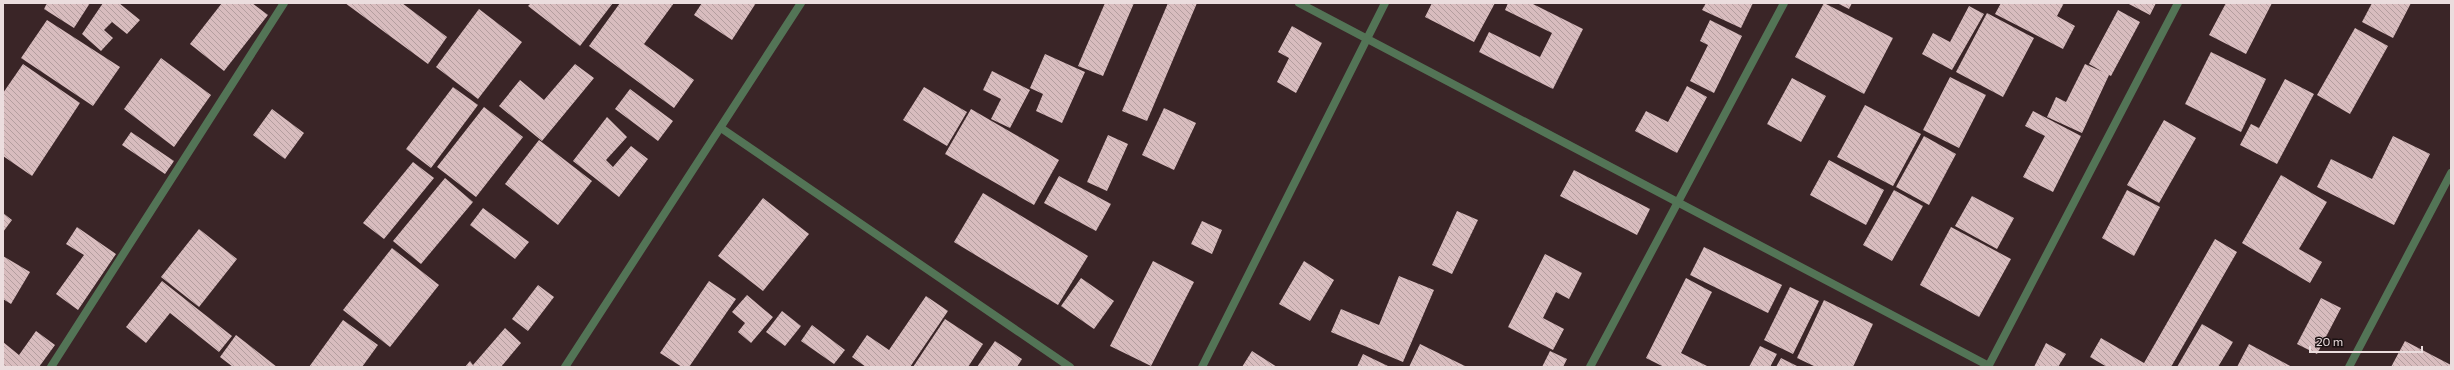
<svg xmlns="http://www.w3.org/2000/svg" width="2454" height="370" viewBox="0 0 2454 370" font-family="Commissioner,sans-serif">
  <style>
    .building { fill: url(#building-back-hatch) }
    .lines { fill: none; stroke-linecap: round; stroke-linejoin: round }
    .street { stroke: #537456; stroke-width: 8 }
  </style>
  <defs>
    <pattern id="building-back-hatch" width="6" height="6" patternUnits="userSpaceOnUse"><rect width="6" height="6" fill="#d8bcbe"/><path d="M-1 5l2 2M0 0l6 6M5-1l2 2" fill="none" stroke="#b49e9f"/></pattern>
  </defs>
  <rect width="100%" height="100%" fill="#3a2527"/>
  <g class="building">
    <path d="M 47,3 L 90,3 L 74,28 L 44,9 Z"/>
    <path d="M 103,3 L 119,3 L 140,20 L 127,34 L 112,22 L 104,30 L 113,38 L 101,51 L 82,34 Z"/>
    <path d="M 222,3 L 252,3 L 268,15 L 224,71 L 190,44 Z"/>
    <path d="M 345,3 L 402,3 L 447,37 L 428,64 Z"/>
    <path d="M 531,3 L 613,3 L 580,46 L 528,6 Z"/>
    <path d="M 620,3 L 674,3 L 644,44 L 694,80 L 674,108 L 589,46 Z"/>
    <path d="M 702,3 L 756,3 L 732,40 L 694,15 Z"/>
    <path d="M 1105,3 L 1134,3 L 1103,76 L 1078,66 Z"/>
    <path d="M 1168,3 L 1197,3 L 1147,121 L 1122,111 Z"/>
    <path d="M 1432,3 L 1495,3 L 1474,42 L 1425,17 Z"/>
    <path d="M 1508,3 L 1531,3 L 1583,29 L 1553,89 L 1479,52 L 1489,32 L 1540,57 L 1552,33 L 1505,10 Z"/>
    <path d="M 1706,3 L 1753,3 L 1741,28 L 1702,10 Z"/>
    <path d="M 1824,3 L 1893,38 L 1864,94 L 1795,57 Z"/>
    <path d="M 1837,3 L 1852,3 L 1849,9 Z"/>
    <path d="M 2001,3 L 2064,3 L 2057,16 L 2075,26 L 2063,49 L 1995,14 Z"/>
    <path d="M 2127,3 L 2156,3 L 2150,15 Z"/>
    <path d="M 2226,3 L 2272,3 L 2246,54 L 2209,35 Z"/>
    <path d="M 2372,3 L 2411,3 L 2393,38 L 2362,22 Z"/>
    <path d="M 1969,6 L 1984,14 L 1952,70 L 1922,54 L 1933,33 L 1950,42 Z"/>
    <path d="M 479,9 L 522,42 L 478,99 L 436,67 Z"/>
    <path d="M 2118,10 L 2140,22 L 2111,76 L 2109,75 L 2082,133 L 2047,117 L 2056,97 L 2066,102 L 2085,64 L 2103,72 L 2089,64 Z"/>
    <path d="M 1987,13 L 2034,38 L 2003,97 L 1956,72 Z"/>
    <path d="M 47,20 L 120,67 L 93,106 L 21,58 Z"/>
    <path d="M 1710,20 L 1742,36 L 1714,93 L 1690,81 L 1708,45 L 1700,41 Z"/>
    <path d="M 1292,26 L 1322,43 L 1296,93 L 1277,82 L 1289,58 L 1278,52 Z"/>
    <path d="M 2355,28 L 2388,46 L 2350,114 L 2317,95 Z"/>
    <path d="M 2211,52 L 2266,79 L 2241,132 L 2185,104 Z"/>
    <path d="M 1045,54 L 1085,72 L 1062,123 L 1036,111 L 1043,94 L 1030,88 Z"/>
    <path d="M 161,58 L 211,95 L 174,147 L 124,109 Z"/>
    <path d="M 23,64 L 80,103 L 32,176 L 3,156 L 3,93 Z"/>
    <path d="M 575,64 L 594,78 L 542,141 L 499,106 L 520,80 L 544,100 Z"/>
    <path d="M 992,71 L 1030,90 L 1010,128 L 991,119 L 1001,99 L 983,90 Z"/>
    <path d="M 1950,77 L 1986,95 L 1959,148 L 1923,130 Z"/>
    <path d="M 1792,78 L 1826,96 L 1801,142 L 1767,124 Z"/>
    <path d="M 2285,79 L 2314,94 L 2277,164 L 2240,145 L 2251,124 L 2259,128 Z"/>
    <path d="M 1687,86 L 1707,97 L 1677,153 L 1635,131 L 1646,111 L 1668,122 Z"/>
    <path d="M 453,87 L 478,105 L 431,168 L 406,149 Z"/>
    <path d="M 924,87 L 967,112 L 947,146 L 903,120 Z"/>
    <path d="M 630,89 L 673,121 L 658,141 L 615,109 Z"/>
    <path d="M 1865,105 L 1921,134 L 1893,186 L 1837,157 Z"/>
    <path d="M 484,107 L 523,137 L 476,197 L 437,167 Z"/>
    <path d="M 1164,108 L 1196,123 L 1174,170 L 1142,155 Z"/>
    <path d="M 272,109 L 304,133 L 285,159 L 253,135 Z"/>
    <path d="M 971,109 L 1059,160 L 1034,205 L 945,154 Z"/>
    <path d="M 2033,111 L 2081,136 L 2053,192 L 2023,177 L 2045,136 L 2025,126 Z"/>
    <path d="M 607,117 L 627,137 L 606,160 L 613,167 L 631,146 L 648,159 L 619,197 L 573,161 Z"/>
    <path d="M 2164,120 L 2196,138 L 2159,203 L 2127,185 Z"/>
    <path d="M 131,132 L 174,161 L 165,174 L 122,145 Z"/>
    <path d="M 1108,135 L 1128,144 L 1107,191 L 1087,182 Z"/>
    <path d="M 1924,136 L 1956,154 L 1929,205 L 1896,187 Z"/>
    <path d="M 2393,136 L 2430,154 L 2394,225 L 2317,187 L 2331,159 L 2372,179 Z"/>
    <path d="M 539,140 L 592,181 L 558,225 L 505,184 Z"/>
    <path d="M 1829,160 L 1884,190 L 1866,225 L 1810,195 Z"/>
    <path d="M 413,162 L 434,178 L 384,239 L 363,223 Z"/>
    <path d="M 1574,170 L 1650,209 L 1637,235 L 1560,196 Z"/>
    <path d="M 2281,175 L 2327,202 L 2299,249 L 2322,262 L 2310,283 L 2242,243 Z"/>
    <path d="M 1059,176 L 1111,204 L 1096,231 L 1044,203 Z"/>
    <path d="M 445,178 L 473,202 L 421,264 L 393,241 Z"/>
    <path d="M 1894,190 L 1923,206 L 1892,261 L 1863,245 Z"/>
    <path d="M 2127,190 L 2160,207 L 2134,256 L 2102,238 Z"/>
    <path d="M 983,193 L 1088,256 L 1058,305 L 954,242 Z"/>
    <path d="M 1972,196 L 2014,218 L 1997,249 L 1955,226 Z"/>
    <path d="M 763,198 L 809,234 L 763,291 L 718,256 Z"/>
    <path d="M 483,208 L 529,242 L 515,259 L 470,225 Z"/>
    <path d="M 1457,211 L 1478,220 L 1452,274 L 1432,265 Z"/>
    <path d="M 3,213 L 12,220 L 3,232 Z"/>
    <path d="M 1202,221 L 1222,230 L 1212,254 L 1191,244 Z"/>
    <path d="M 77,227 L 116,254 L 78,310 L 56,294 L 84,255 L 66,244 Z"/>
    <path d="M 1951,227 L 2011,259 L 1979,317 L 1920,285 Z"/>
    <path d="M 199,229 L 237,259 L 199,307 L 161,277 Z"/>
    <path d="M 2215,239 L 2237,252 L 2171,367 L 2107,367 L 2090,357 L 2101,338 L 2144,363 Z"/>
    <path d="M 1704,247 L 1782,285 L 1768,313 L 1690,275 Z"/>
    <path d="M 392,248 L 439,285 L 390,347 L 343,310 Z"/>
    <path d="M 1545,254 L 1582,273 L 1569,299 L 1556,292 L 1543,318 L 1564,329 L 1553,350 L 1508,327 Z"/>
    <path d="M 3,256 L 30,272 L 11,304 L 3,299 Z"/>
    <path d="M 1153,261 L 1194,282 L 1151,366 L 1110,346 Z"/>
    <path d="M 1304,261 L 1334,280 L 1310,321 L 1279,304 Z"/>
    <path d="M 1399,276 L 1434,290 L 1403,362 L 1331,332 L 1341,309 L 1379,325 Z"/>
    <path d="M 1081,278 L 1114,301 L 1094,329 L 1061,306 Z"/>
    <path d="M 1686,278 L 1712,292 L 1681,353 L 1709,367 L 1664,367 L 1646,358 Z"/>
    <path d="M 162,281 L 232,336 L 219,352 L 170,313 L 146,343 L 126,327 Z"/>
    <path d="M 709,281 L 736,299 L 689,367 L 682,367 L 660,353 Z"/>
    <path d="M 538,285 L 554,297 L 528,331 L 512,319 Z"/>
    <path d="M 1790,287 L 1819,301 L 1793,354 L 1764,340 Z"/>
    <path d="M 747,295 L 773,317 L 751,343 L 738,332 L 745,323 L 732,312 Z"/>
    <path d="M 926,296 L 948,311 L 910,367 L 866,367 L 852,357 L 867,335 L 889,350 Z"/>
    <path d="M 2321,298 L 2341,308 L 2317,354 L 2297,344 Z"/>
    <path d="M 1824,300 L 1873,324 L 1853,367 L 1816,367 L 1797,358 Z"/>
    <path d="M 782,311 L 801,326 L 785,346 L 766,332 Z"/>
    <path d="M 945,319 L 983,344 L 968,367 L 913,367 Z"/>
    <path d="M 343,320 L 378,345 L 362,367 L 309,367 Z"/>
    <path d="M 2202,324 L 2233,342 L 2218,367 L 2177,367 Z"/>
    <path d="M 812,325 L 845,350 L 834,364 L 801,341 Z"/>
    <path d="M 505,328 L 521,343 L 501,367 L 465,367 L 470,361 L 473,365 Z"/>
    <path d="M 36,331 L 55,345 L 39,367 L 3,367 L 3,342 L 19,355 Z"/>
    <path d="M 236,335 L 277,367 L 233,367 L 220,357 Z"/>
    <path d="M 995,341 L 1022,359 L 1017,367 L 977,367 Z"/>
    <path d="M 2405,341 L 2451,365 L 2450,367 L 2391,367 Z"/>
    <path d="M 2046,343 L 2066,354 L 2058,367 L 2034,367 Z"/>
    <path d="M 1420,344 L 1467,367 L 1409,367 Z"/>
    <path d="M 2249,344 L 2292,367 L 2237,367 Z"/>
    <path d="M 1760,346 L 1777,354 L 1770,367 L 1749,367 Z"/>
    <path d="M 1252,351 L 1277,367 L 1242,367 Z"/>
    <path d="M 1550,351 L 1567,359 L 1563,367 L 1542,367 Z"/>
    <path d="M 1363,354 L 1390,367 L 1357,367 Z"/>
    <path d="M 1781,358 L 1799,367 L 1776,367 Z"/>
  </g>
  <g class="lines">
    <g class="street">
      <path d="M 1299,3 L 1989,366"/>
      <path d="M 721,128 L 1070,367"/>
      <path d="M 51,367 L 284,3"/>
      <path d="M 565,367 L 801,3"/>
      <path d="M 1202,367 L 1385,3"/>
      <path d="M 1590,367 L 1784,3"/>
      <path d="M 1988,367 L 2178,3"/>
      <path d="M 2349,367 L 2451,173"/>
    </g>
  </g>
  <rect width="2454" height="370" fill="none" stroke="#ebddde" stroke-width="8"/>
  <path d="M2310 346v6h112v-6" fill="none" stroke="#ebddde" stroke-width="2"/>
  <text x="2316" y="346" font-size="12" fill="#ebddde" stroke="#1b1112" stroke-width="3" paint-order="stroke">20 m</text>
</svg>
